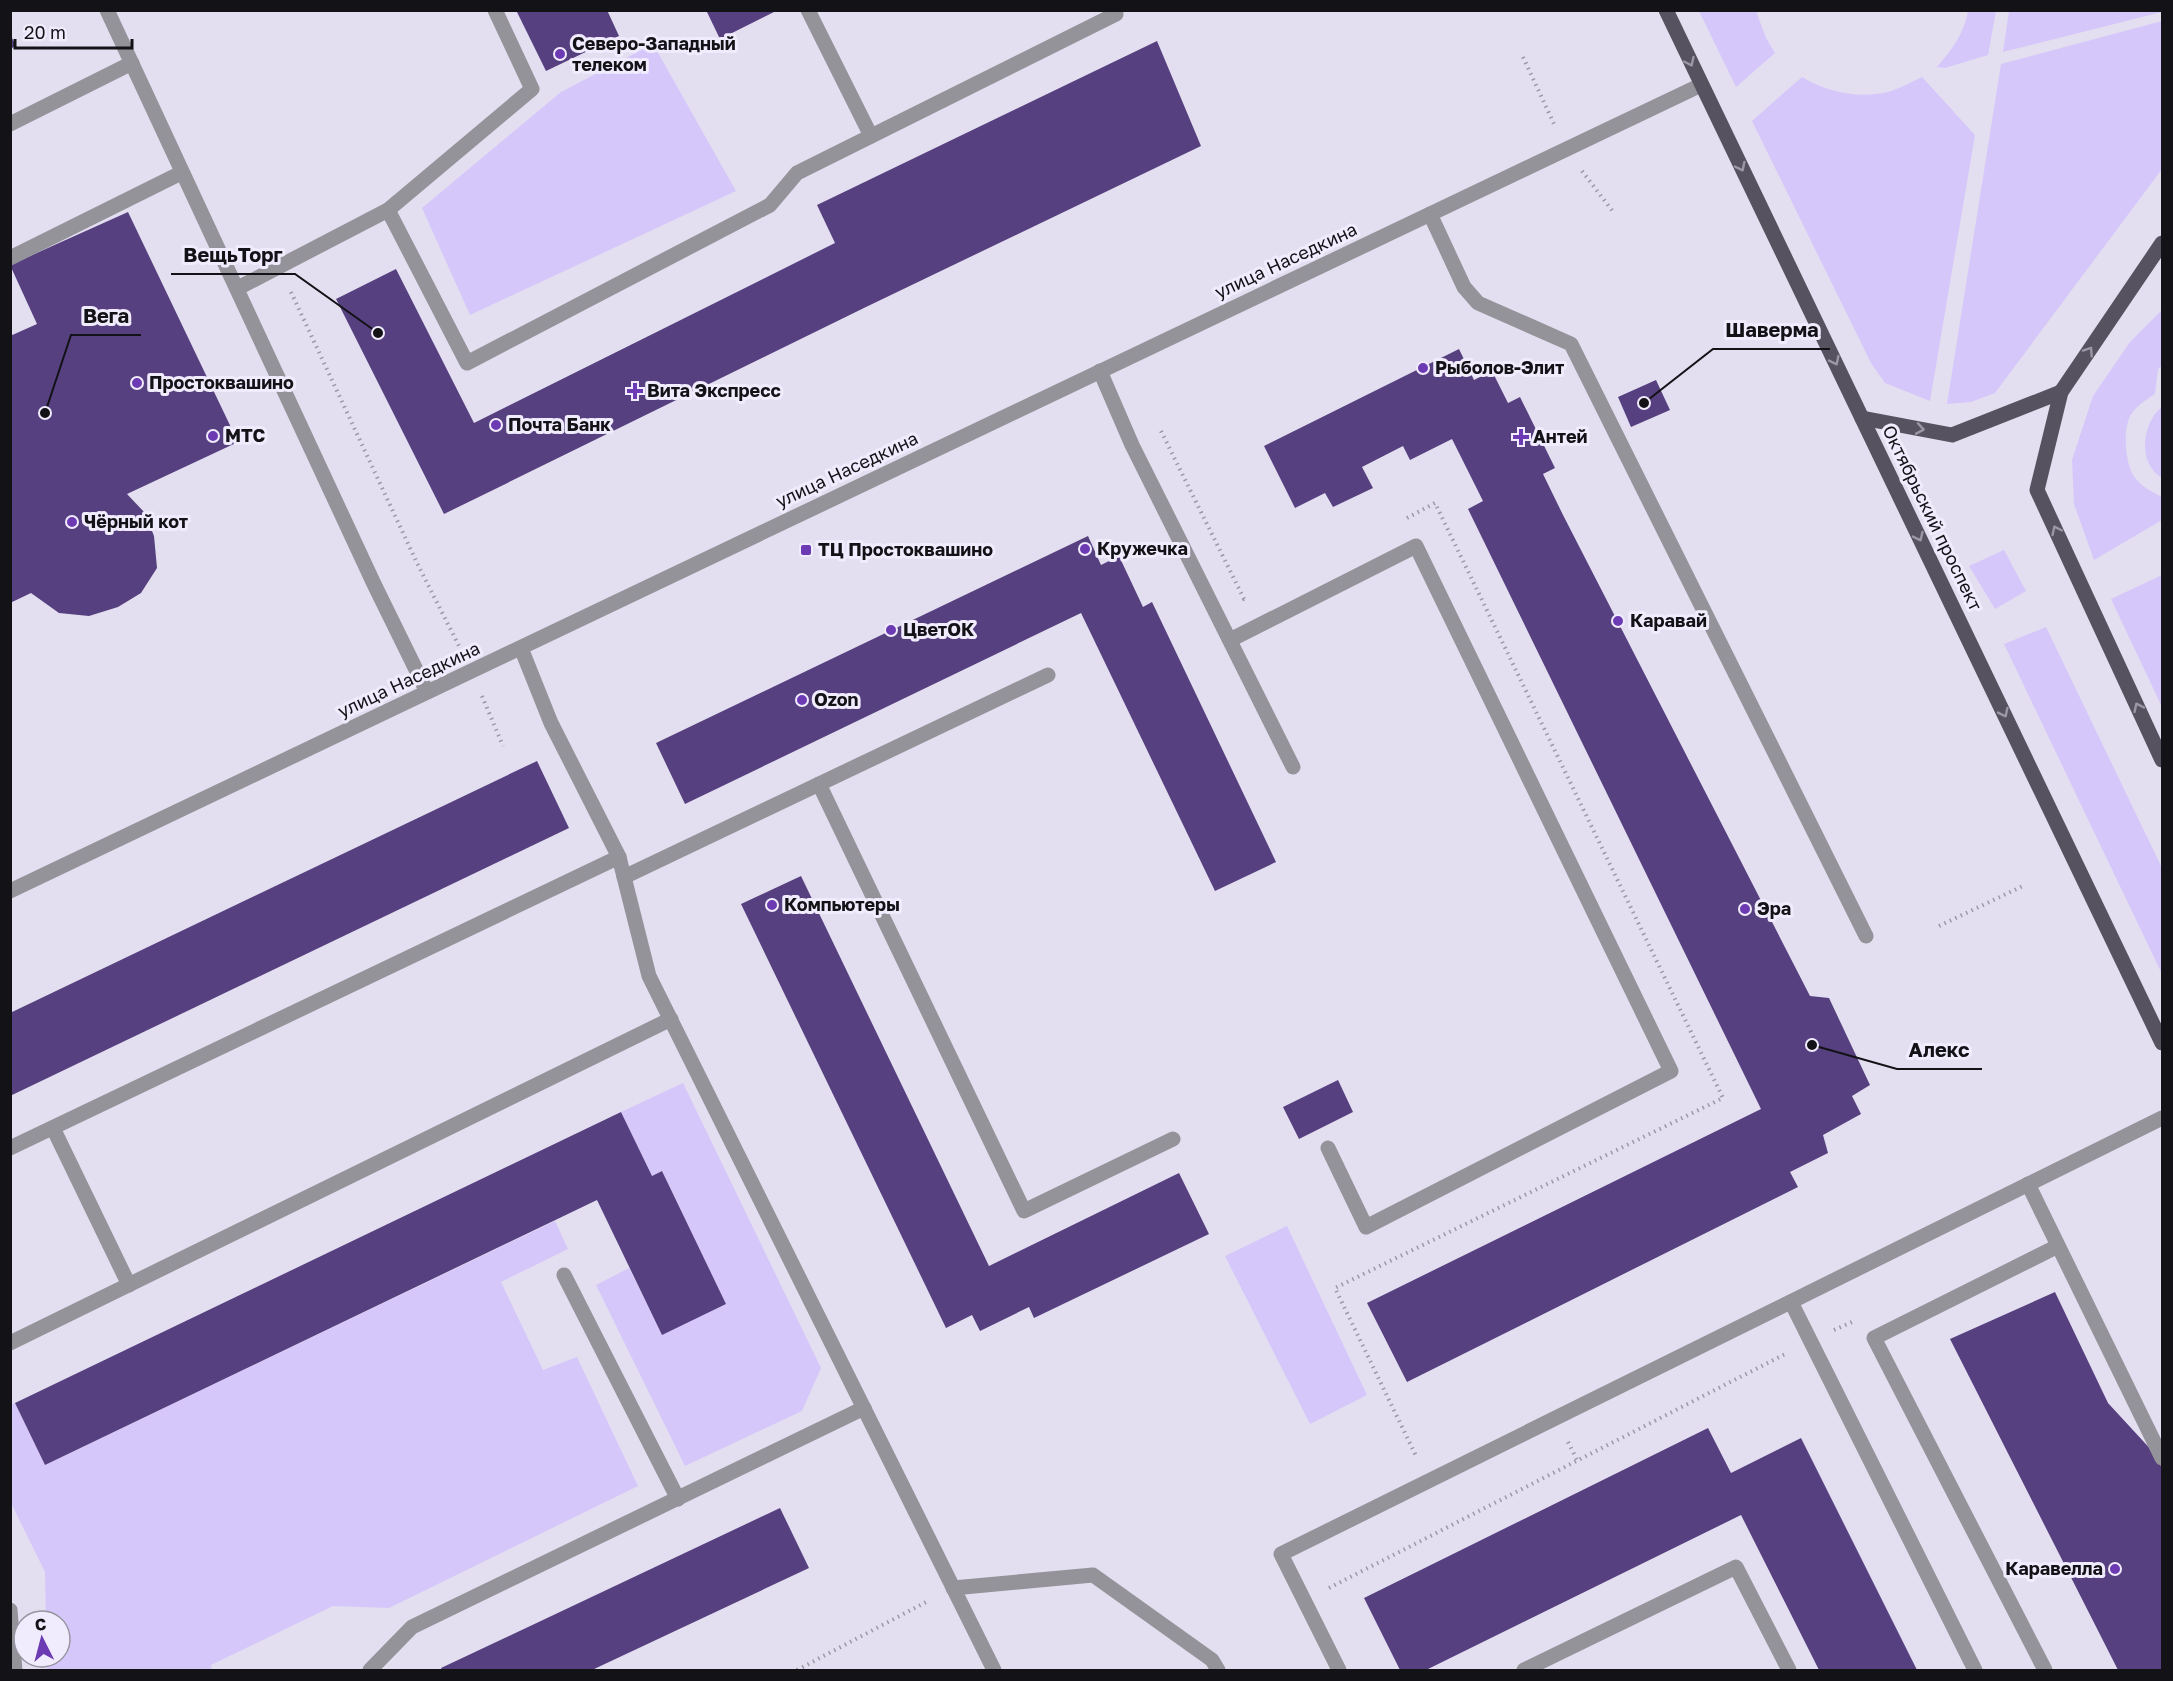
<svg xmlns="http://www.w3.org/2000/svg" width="2173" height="1681" viewBox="0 0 2173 1681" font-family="'Golos Text',sans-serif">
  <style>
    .green { fill: #d6c7fb }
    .building { fill: #56407f }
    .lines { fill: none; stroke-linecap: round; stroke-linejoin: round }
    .path { stroke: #9c99a6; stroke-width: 4; stroke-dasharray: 1.5 4.5; stroke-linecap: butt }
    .lane { stroke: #95939a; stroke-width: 15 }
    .street { stroke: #95939a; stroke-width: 15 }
    .primary { stroke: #56525f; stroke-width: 15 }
    .oneway { stroke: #9c97a6 }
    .poi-dot { fill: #6c3ab2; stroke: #f1ecfd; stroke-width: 2 }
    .labels { text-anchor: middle; stroke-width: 6; stroke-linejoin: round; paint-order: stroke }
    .poi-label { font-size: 18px; font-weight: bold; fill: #131217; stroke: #f1ecfd; text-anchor: start }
    .street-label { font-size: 18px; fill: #131217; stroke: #f1ecfd }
    .leader { fill: none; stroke: #131217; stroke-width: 2 }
    .callout-dot { fill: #131217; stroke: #f1ecfd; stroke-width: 2 }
    .callout-label { font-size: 20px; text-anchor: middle; font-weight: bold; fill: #131217; stroke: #f1ecfd; stroke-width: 6; stroke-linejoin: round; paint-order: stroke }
  </style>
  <rect width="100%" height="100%" fill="#e3dff0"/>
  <g class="green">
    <path d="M 1699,11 L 1756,11 L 1766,38 L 1775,53 L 1736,87 Z"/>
    <path d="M 1968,11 L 1996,11 L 1988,55 L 1945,68 L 1937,67 C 1951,51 1965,32 1968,11 Z"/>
    <path d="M 2009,11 L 2162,10 L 2162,12 L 2003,52 Z"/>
    <path d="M 2162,21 L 2162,169 L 1995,393 L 1971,402 L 1947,404 L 2001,64 Z"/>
    <path d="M 653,44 L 736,191 L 470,315 L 422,208 L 561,92 Z"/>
    <path d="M 1802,77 C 1827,92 1858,99 1888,92 C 1899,89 1911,82 1922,77 L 1975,135 L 1930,401 L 1885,383 L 1871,363 L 1752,121 Z"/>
    <path d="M 2162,310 L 2162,366 L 2158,369 L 2155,394 C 2146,400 2136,406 2130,416 C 2123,431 2125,460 2133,475 C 2139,485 2152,492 2162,497 L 2162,520 L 2094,560 L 2074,504 L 2072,460 L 2093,396 L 2130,342 Z"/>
    <path d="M 2162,407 L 2162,478 C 2137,464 2142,422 2162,407 Z"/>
    <path d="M 2004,550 L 2026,591 L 1995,609 L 1969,566 Z"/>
    <path d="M 2162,575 L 2162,707 L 2111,599 Z"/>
    <path d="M 2046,627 L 2162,868 L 2162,974 L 2004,644 Z"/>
    <path d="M 683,1083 L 821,1368 L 802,1411 L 685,1466 L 596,1285 L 629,1268 L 662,1334 L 726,1304 L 662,1171 L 652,1176 L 621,1112 Z"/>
    <path d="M 555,1221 L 568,1249 L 501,1282 L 543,1370 L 577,1357 L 638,1486 L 389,1608 L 333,1606 L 211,1665 L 212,1670 L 47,1670 L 46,1657 L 60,1657 L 60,1621 L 46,1621 L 45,1572 L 11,1503 L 11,1405 L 15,1403 L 45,1465 Z"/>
    <path d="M 1287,1226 L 1367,1395 L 1310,1424 L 1225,1256 Z"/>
  </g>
  <g class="building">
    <path d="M 516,10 L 607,10 L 619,36 L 546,71 Z"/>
    <path d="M 706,10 L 778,10 L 720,39 Z"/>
    <path d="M 10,34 L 16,46 L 10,49 Z"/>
    <path d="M 1157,41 L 1201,146 L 866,307 L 444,514 L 336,299 L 396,269 L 474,423 L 835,243 L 817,205 Z"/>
    <path d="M 128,212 L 238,442 L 127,494 L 145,513 L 154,536 L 157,568 L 141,593 L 118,607 L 89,616 L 59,613 L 31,593 L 10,603 L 10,336 L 37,324 L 10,265 Z"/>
    <path d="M 1459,349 L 1474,380 L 1492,371 L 1508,403 L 1520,397 L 1555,468 L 1543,474 L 1563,515 L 1810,996 L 1829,998 L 1870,1085 L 1852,1096 L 1861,1114 L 1823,1135 L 1828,1153 L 1790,1172 L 1798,1187 L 1407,1382 L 1367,1303 L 1761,1109 L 1468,509 L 1483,501 L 1452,439 L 1410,460 L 1403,446 L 1362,467 L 1373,488 L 1333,507 L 1325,493 L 1295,508 L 1264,446 Z"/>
    <path d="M 1656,380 L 1670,410 L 1631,427 L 1618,397 Z"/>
    <path d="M 1088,536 L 1101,565 L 1119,556 L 1143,607 L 1152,602 L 1276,862 L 1215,891 L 1081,613 L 685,804 L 656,743 Z"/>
    <path d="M 537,761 L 569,828 L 10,1096 L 10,1013 Z"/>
    <path d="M 801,876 L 989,1266 L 1179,1173 L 1209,1234 L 1034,1318 L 1029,1307 L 980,1331 L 972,1315 L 946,1328 L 741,904 Z"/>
    <path d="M 1338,1080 L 1353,1112 L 1299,1139 L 1283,1107 Z"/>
    <path d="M 621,1112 L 652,1176 L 662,1171 L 726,1304 L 662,1335 L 597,1200 L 45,1465 L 15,1403 Z"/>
    <path d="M 2055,1292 L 2108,1403 L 2155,1454 L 2162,1468 L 2162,1670 L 2118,1670 L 1950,1339 Z"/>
    <path d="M 1708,1428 L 1731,1473 L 1801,1438 L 1917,1670 L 1819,1670 L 1741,1515 L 1426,1670 L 1400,1670 L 1364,1598 Z"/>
    <path d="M 780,1508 L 809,1568 L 592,1670 L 442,1670 L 441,1668 Z"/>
  </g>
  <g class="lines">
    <g class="path">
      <path d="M 1523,57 L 1554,124"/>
      <path d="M 1582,171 L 1614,213"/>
      <path d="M 291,292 L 417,563 L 459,646"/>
      <path d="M 1161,431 L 1244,599 L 1247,598"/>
      <path d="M 1407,518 L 1435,503 L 1723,1098 L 1335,1288 L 1417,1458"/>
      <path d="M 482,696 L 503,746"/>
      <path d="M 1939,926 L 2025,885"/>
      <path d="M 1834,1330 L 1852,1322"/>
      <path d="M 1568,1442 L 1577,1460"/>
      <path d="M 1329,1588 L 1787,1353"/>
      <path d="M 797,1670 L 928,1601"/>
    </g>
    <g class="lane">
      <path d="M 107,10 L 374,584 L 427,692"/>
      <path d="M 808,10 L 871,136"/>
      <path d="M 10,124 L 132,63"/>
      <path d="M 388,210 L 532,89 L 495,10"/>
      <path d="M 1430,214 L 1464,287 L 1478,303 L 1571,344 L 1866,936"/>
      <path d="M 10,258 L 181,173"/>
      <path d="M 238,288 L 388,210 L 467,363 L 770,205 L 797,173 L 1116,14"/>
      <path d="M 1100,371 L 1132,445 L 1293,767"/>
      <path d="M 1230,640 L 1416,546 L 1671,1071 L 1366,1227 L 1328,1148"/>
      <path d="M 521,648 L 551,723 L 619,857 L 649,976 L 994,1670"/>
      <path d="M 819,784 L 1024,1211 L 1173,1139"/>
      <path d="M 624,877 L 1048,675"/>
      <path d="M 53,1128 L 129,1285"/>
      <path d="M 10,1148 L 619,857"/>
      <path d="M 2028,1184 L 2162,1458"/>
      <path d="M 564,1275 L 678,1499"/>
      <path d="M 1791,1302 L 1975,1670"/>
      <path d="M 10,1343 L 671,1019"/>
      <path d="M 953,1588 L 1093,1575 L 1212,1660 L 1218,1670"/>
      <path d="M 10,1610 L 15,1670"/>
      <path d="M 370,1670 L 412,1627 L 864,1408"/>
      <path d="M 1339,1670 L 1281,1554 L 2162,1118"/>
      <path d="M 1524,1670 L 1736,1567 L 1789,1670"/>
      <path d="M 2045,1670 L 1874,1338 L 2058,1246"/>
    </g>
    <path class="street" d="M 10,891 L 1701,85"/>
    <g class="primary">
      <path d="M 1666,10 L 2162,1043"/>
      <path d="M 2162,243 L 2061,392 L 2037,490 L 2162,760"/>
      <path d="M 1862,418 L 1952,435 L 2061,392"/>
    </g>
  </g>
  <defs><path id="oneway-chevron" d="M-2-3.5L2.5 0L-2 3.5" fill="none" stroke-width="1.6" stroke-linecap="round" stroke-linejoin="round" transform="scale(1.5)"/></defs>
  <g class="oneway">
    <use href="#oneway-chevron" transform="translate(1690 62) rotate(65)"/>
    <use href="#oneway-chevron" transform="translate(1741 167) rotate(64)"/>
    <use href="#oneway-chevron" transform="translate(2089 351) rotate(-56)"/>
    <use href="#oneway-chevron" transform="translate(1835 361) rotate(64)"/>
    <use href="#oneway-chevron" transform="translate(1920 429) rotate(10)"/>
    <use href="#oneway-chevron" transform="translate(2056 530) rotate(-115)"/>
    <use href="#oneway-chevron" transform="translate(1919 537) rotate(64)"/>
    <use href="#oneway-chevron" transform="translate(2138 707) rotate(-115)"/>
    <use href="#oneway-chevron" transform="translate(2004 713) rotate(64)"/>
  </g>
  <g class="poi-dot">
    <circle cx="560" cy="54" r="6"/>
    <circle cx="1423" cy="368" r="6"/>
    <circle cx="137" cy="383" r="6"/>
    <path d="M632 382h6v6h6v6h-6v6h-6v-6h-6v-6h6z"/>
    <circle cx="496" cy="425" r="6"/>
    <circle cx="213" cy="436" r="6"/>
    <path d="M1518 428h6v6h6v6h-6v6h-6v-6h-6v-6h6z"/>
    <circle cx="72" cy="522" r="6"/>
    <circle cx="1085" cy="549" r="6"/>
    <rect x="800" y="544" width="12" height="12" rx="3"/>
    <circle cx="1618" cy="621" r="6"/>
    <circle cx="891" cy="630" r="6"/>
    <circle cx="802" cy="700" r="6"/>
    <circle cx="772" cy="905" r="6"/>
    <circle cx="1745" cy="909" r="6"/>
    <circle cx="2115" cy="1569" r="6"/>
  </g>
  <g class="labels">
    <g class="poi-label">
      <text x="572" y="50">Северо-Западный<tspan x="572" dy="21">телеком</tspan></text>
      <text x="1435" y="374">Рыболов-Элит</text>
      <text x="149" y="389">Простоквашино</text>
      <text x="647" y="397">Вита Экспресс</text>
      <text x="508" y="431">Почта Банк</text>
      <text x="225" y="442">МТС</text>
      <text x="1533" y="443">Антей</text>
      <text x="84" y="528">Чёрный кот</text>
      <text x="1097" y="555">Кружечка</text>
      <text x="818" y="556">ТЦ Простоквашино</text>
      <text x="1630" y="627">Каравай</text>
      <text x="903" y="636">ЦветОК</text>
      <text x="814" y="706">Ozon</text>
      <text x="784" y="911">Компьютеры</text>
      <text x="1757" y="915">Эра</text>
      <text x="2103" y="1575" text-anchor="end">Каравелла</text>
    </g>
    <g class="street-label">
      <text transform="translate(1286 261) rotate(-25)" y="6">улица Наседкина</text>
      <text transform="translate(847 470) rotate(-25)" y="6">улица Наседкина</text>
      <text transform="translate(1932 518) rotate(64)" y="6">Октябрьский проспект</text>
      <text transform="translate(409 680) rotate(-25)" y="6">улица Наседкина</text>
    </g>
  </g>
  <path class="leader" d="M378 333L295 274H171M45 413L71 335H141M1644 403L1713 349H1830M1812 1045L1897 1069H1982"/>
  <g class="callout-dot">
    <circle cx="378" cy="333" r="6"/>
    <circle cx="45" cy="413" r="6"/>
    <circle cx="1644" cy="403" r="6"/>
    <circle cx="1812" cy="1045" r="6"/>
  </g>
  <g class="callout-label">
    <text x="233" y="262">ВещьТорг</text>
    <text x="106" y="323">Вега</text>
    <text x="1772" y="337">Шаверма</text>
    <text x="1939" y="1057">Алекс</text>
  </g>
  <rect width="2173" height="1681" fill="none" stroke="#131217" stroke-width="24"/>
  <g transform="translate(42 1639) rotate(354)"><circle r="28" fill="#f1ecfd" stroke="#9895a1" stroke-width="1.5"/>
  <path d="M0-4.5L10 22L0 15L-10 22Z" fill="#6c3ab2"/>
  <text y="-9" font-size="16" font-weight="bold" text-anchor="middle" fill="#131217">С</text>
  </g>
  <path d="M15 39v9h117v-9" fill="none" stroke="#131217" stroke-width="3"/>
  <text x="24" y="39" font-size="18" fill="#131217" stroke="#f1ecfd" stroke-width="4.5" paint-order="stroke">20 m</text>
</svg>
